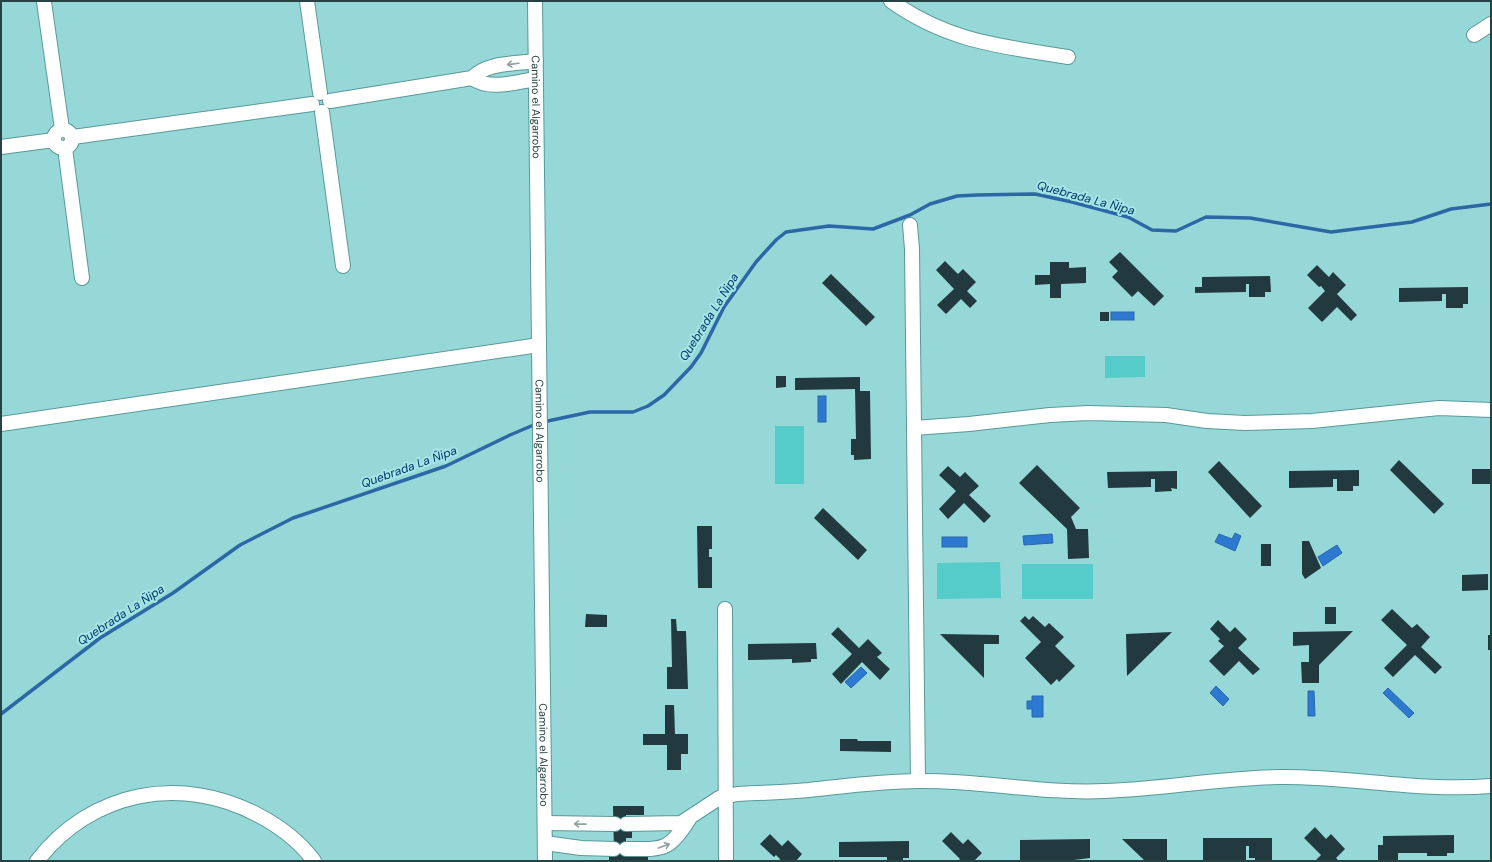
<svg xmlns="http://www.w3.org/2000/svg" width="1492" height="862" viewBox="0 0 1492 862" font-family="'DM Sans',sans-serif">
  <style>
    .green { fill: #55cbca }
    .water { fill: #2d78d0; stroke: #2b68a5 }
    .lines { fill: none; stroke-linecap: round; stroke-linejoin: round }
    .stream { stroke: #2b68a5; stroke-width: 3.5 }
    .building { fill: #22393f }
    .street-casing { stroke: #589998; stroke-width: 16 }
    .street { stroke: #fff; stroke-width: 14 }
    .oneway { stroke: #93a0a0 }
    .labels { text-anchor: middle; stroke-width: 4; stroke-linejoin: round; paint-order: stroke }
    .street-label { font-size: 11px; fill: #274242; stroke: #a3e6e5 }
    .water-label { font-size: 12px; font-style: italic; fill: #00346c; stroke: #a3e6e5 }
  </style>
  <rect width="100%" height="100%" fill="#96d8d8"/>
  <g class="green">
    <path d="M 1105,356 L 1145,356 L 1145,377 L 1105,378 Z"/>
    <rect x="775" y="426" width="29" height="58"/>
    <path d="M 1000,562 L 1001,598 L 937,599 L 937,563 Z"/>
    <rect x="1022" y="564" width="71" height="35"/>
  </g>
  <g class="water">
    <rect x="1111" y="312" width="23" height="8"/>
    <rect x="818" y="396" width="8" height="26"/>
    <path d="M 1235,533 L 1241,536 L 1235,551 L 1215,542 L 1219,534 L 1232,539 Z"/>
    <path d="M 1052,534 L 1053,543 L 1024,545 L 1023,536 Z"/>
    <rect x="942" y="537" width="25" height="10"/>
    <path d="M 1337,545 L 1342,553 L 1323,566 L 1318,557 Z"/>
    <path d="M 861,667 L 867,673 L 851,688 L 845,682 Z"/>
    <path d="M 1216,686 L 1229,699 L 1223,706 L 1210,693 Z"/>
    <path d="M 1388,688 L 1414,713 L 1409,718 L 1383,693 Z"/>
    <path d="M 1308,691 L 1314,691 L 1315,716 L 1308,716 Z"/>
    <path d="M 1032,696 L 1043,696 L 1043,717 L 1032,717 L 1032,709 L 1027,709 L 1027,701 L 1032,701 Z"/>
  </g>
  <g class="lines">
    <g class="stream">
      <path d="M 543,422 L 590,412 L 633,412 L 648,406 L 664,395 L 691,367 L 701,353 L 724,307 L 756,262 L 776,240 L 786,232 L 829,226 L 873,229 L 910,215 L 930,204 L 957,196 L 977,195 L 1035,194 L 1072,202 L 1128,217 L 1152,230 L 1176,231 L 1206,217 L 1250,218 L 1331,232 L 1412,222 L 1451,209 L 1491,204"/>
      <path d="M 1,714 L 100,638 L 173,593 L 240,545 L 293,518 L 446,466 L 510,435 L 536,424"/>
    </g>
  </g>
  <g class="building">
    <path d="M 1120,252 L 1164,296 L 1154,306 L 1138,291 L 1132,297 L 1112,277 L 1118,271 L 1109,262 Z"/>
    <path d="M 945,261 L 958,274 L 963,269 L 976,282 L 967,291 L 977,301 L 970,308 L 961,299 L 946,314 L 937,305 L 954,289 L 936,270 Z"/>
    <path d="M 1050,262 L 1069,262 L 1069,268 L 1086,267 L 1086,283 L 1061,284 L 1061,298 L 1050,298 L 1050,284 L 1035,285 L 1035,275 L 1050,275 Z"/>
    <path d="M 1317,265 L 1329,277 L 1333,272 L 1346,285 L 1337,294 L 1357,315 L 1351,321 L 1337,307 L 1322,322 L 1308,308 L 1325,291 L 1321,286 L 1319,287 L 1307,275 Z"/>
    <path d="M 831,274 L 875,317 L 866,326 L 822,283 Z"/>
    <path d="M 1270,276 L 1271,292 L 1265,292 L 1265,297 L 1249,297 L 1249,284 L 1246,284 L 1246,292 L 1195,293 L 1195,287 L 1202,287 L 1202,277 Z"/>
    <path d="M 1468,287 L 1468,304 L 1463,304 L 1463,308 L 1446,308 L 1446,294 L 1442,294 L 1442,301 L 1399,302 L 1399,288 Z"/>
    <rect x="1100" y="312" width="9" height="9"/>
    <path d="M 776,376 L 786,376 L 786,387 L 776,388 Z"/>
    <path d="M 860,377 L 860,391 L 870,391 L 871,459 L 854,460 L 854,455 L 851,455 L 851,439 L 856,439 L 855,389 L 795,390 L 795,378 Z"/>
    <path d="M 1399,460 L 1444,504 L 1434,514 L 1390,470 Z"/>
    <path d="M 1219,461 L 1262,506 L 1250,518 L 1208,472 Z"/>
    <path d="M 1037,465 L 1080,508 L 1071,517 L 1076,529 L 1088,529 L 1089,558 L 1068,559 L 1067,529 L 1019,483 Z"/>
    <path d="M 948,466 L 960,477 L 965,472 L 979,486 L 969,495 L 991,516 L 984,523 L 964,503 L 948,519 L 939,509 L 956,491 L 939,475 Z"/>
    <rect x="1472" y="469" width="19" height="15"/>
    <path d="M 1359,470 L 1359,486 L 1353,486 L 1353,491 L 1337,491 L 1337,479 L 1333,479 L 1333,487 L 1289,488 L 1289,471 Z"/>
    <path d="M 1177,471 L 1177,489 L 1171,488 L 1172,491 L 1155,492 L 1155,479 L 1151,479 L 1151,487 L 1108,488 L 1107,472 Z"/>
    <path d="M 823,508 L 867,550 L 858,560 L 814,518 Z"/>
    <path d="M 697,526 L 712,526 L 712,549 L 709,549 L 709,557 L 712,557 L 712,588 L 698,588 Z"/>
    <path d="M 1302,541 L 1309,541 L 1321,568 L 1305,579 L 1302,574 Z"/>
    <rect x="1261" y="544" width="10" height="22"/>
    <path d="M 1488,574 L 1488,590 L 1462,591 L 1462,575 Z"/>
    <rect x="1325" y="607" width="11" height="17"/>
    <path d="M 1392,609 L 1412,628 L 1417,624 L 1430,637 L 1421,647 L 1442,667 L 1435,674 L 1415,655 L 1393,677 L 1384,668 L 1407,645 L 1381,620 Z"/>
    <path d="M 586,614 L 607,615 L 607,627 L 585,627 Z"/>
    <path d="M 1025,616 L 1029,620 L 1033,616 L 1045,627 L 1049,623 L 1064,637 L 1055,646 L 1075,666 L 1059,682 L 1057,679 L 1051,685 L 1025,658 L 1041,642 L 1020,621 Z"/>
    <path d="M 671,619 L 676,619 L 677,631 L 686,631 L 688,689 L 667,689 L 667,667 L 672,667 Z"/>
    <path d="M 1218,620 L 1230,632 L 1235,627 L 1247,639 L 1238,648 L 1260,669 L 1253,675 L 1239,661 L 1224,676 L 1209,661 L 1224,646 L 1218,641 L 1220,639 L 1210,629 Z"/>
    <path d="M 838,627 L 859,648 L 868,639 L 882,653 L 877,657 L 890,669 L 880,680 L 862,662 L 841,684 L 832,674 L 852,654 L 831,634 Z"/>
    <path d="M 1353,631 L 1319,665 L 1319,683 L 1302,683 L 1301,662 L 1309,662 L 1309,645 L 1293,646 L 1293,632 Z"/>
    <path d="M 1172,632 L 1127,676 L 1126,634 Z"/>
    <path d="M 940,634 L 999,635 L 999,644 L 984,644 L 984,678 Z"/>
    <rect x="1488" y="635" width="3" height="15"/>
    <path d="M 816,643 L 817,659 L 811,659 L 811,662 L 792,663 L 792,659 L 748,660 L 748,644 Z"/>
    <path d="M 665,705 L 674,705 L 675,734 L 688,734 L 688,754 L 681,754 L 681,770 L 667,770 L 667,745 L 643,745 L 643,734 L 665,734 Z"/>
    <path d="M 840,739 L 857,739 L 858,741 L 891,741 L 891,752 L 840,751 Z"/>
    <path d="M 613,806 L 644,806 L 644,815 L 626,815 L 626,830 L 632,830 L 632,838 L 626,838 L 626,853 L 635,853 L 635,856 L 648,856 L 648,861 L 609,861 L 609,853 L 614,853 Z"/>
    <path d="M 1315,827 L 1326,839 L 1331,834 L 1345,849 L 1336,858 L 1339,861 L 1315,861 L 1321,855 L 1304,838 Z"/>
    <path d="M 951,832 L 963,844 L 968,839 L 982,853 L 974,861 L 958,861 L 960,859 L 942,841 Z"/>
    <path d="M 770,834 L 782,846 L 788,840 L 802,854 L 796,861 L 779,861 L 780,859 L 776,855 L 774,857 L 760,844 Z"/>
    <path d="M 1454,835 L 1454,853 L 1447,853 L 1447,856 L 1427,856 L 1427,853 L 1398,853 L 1398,861 L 1378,861 L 1378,845 L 1383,845 L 1383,836 Z"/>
    <path d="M 1203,838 L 1272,838 L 1272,860 L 1255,860 L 1255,858 L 1249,858 L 1249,846 L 1246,846 L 1246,861 L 1203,861 Z"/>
    <path d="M 1090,839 L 1090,858 L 1066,861 L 1020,861 L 1020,840 Z"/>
    <path d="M 1122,839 L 1167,839 L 1167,861 L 1145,861 Z"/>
    <path d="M 909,841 L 909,858 L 903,858 L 903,861 L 887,861 L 887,857 L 839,857 L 839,842 Z"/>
  </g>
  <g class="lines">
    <g class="street-casing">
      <g id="street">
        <path d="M 307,1 L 320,93"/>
        <path id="s1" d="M 535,1 L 545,861"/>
        <path d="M 891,1 C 949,42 1000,46 1068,57"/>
        <path d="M 44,2 L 62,129"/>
        <path d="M 1474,35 L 1491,24"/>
        <path d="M 472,78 C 490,91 516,82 536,79"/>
        <path d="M 330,101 L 472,78 C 487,62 515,64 536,61"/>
        <path d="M 322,112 L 343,266"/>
        <circle cx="63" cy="139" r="9"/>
        <path d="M 73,137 L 312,104"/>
        <path d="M 1,147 L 54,140"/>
        <path d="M 65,148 L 82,278"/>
        <path d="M 910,225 L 912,249 L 918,781"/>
        <path d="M 1,424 L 539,345"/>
        <path d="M 914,428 L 969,424 L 1050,415 L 1088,413 L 1166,415 L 1207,421 L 1245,423 L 1312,421 L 1439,408 L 1491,410"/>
        <path d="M 725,609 L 726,861"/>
        <path d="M 545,823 L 615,824"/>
        <path d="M 626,824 L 681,823 L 719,798 L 737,794 C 761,793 785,792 809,790 C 846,786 882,781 919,781 C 981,780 1042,794 1105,791 C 1163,789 1220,778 1279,777 C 1350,776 1420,792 1491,786"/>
        <path d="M 545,843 L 581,848 L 614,849"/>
        <path d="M 626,849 C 662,849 669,852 689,819"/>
        <path d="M 37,861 C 91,791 181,774 258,815 C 279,826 300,842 314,861"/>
      </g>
    </g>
    <use href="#street" class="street"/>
  </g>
  <defs><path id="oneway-shaft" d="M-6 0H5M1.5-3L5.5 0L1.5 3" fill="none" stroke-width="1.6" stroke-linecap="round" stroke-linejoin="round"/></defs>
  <g class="oneway">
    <use href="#oneway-shaft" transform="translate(513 64) rotate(173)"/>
    <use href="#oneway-shaft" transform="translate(580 824) rotate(-179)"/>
    <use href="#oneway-shaft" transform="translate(664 846) rotate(-20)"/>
  </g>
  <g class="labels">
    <g class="street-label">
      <text dy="4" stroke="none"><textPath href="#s1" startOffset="106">Camino el Algarrobo</textPath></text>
      <text dy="4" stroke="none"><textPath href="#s1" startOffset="430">Camino el Algarrobo</textPath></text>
      <text dy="4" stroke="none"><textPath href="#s1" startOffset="754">Camino el Algarrobo</textPath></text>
    </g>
    <g class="water-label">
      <text transform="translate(1086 198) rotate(15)" y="4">Quebrada La Ñipa</text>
      <text transform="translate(709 317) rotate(-58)" y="4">Quebrada La Ñipa</text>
      <text transform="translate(409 467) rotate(-20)" y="4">Quebrada La Ñipa</text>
      <text transform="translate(121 615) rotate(-33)" y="4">Quebrada La Ñipa</text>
    </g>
  </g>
  <rect width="1492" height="862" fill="none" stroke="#274242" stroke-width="4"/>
</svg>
